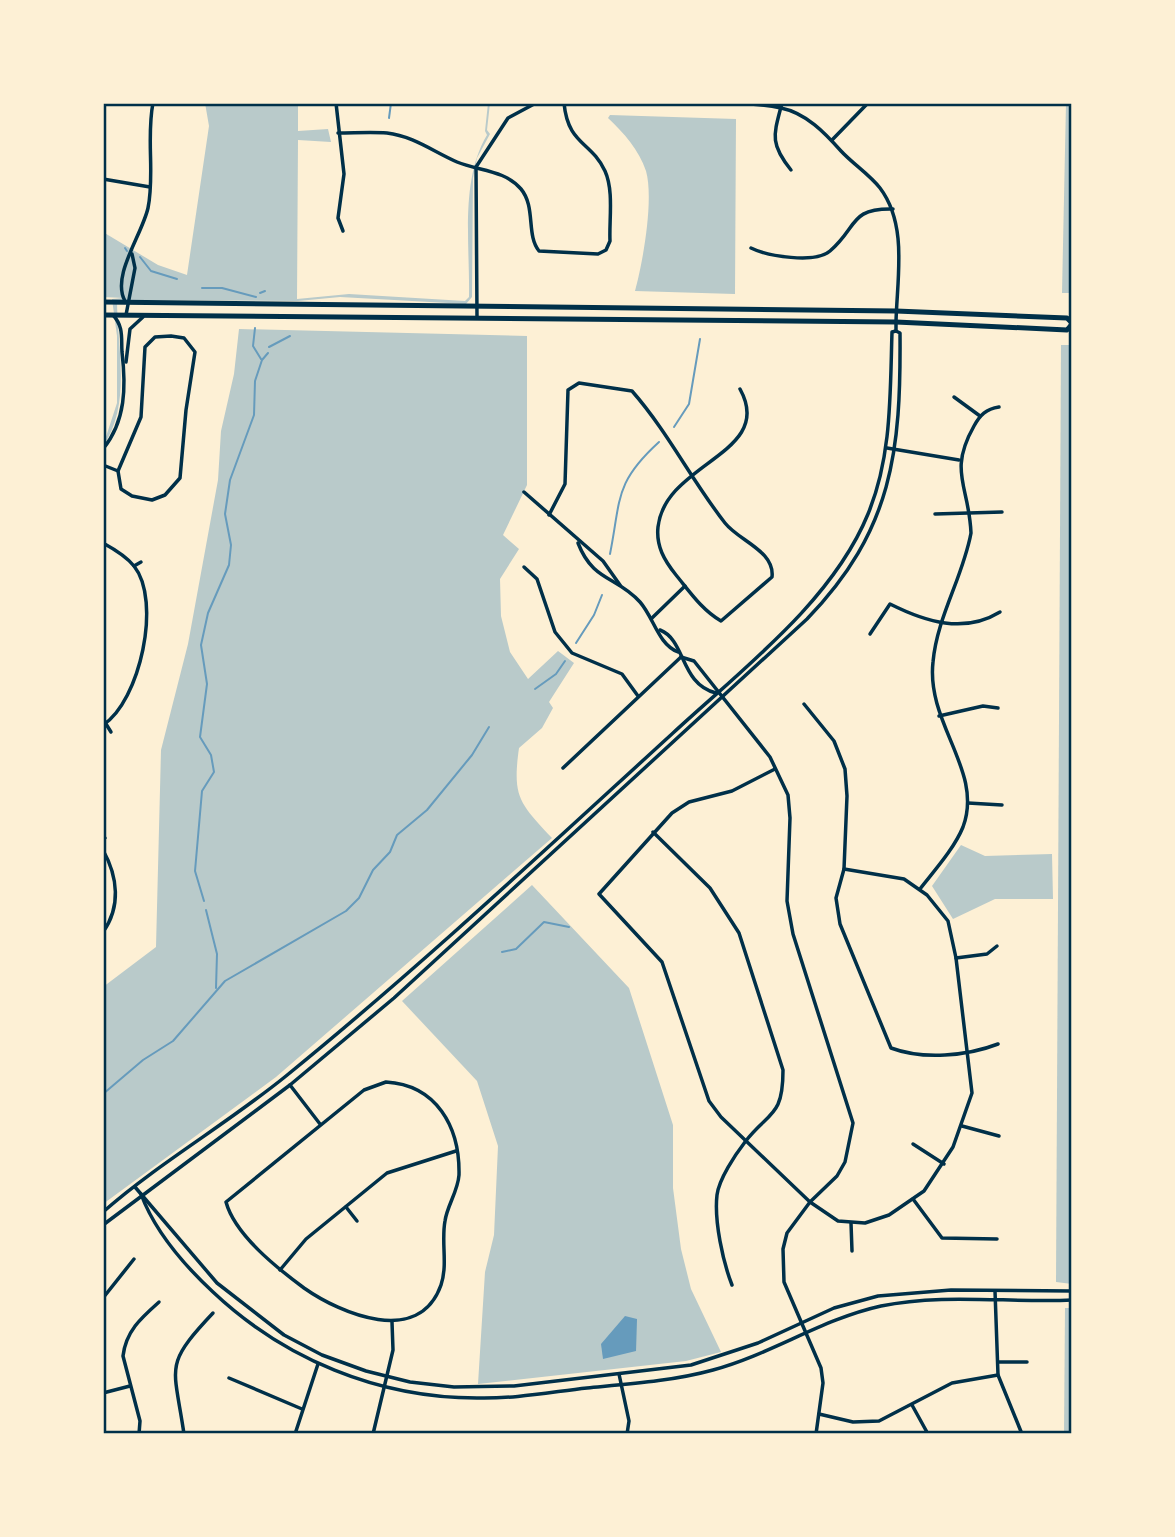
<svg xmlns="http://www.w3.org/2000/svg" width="1175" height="1537" viewBox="0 0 1175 1537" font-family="'Golos Text',sans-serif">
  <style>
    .green { fill: #b9caca }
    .water { fill: #669bbc }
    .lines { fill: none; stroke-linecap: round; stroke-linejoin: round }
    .stream { stroke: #669bbc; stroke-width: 2 }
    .minor { stroke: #003049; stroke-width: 3.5 }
    .tertiary { stroke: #003049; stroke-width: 3.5 }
    .primary { stroke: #003049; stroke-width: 5 }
    .neatline { fill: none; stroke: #003049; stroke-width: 2.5 }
  </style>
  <rect width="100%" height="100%" fill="#fdf0d5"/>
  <g class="green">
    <path d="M 205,103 L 298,103 L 298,131 L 328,129 L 331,142 L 298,140 L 297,299 L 349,294 L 465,301 L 469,297 C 470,245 460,180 487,135 L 485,131 L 488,103 L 490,103 L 487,130 L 490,134 L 477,158 L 473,178 L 472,297 L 466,304 L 340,297 L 298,301 L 117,300 C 117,347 132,404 103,446 L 117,403 L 117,336 L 112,299 L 123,298 L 103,297 L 103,232 L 158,265 L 187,275 L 209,126 Z"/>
    <path d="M 1066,103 L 1072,103 L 1072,293 L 1062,293 Z"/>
    <path d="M 610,115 L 736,119 L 735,294 L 635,291 C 643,262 654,199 646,171 C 639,150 624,133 608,118 Z"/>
    <path d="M 239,329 L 527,336 L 527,485 L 503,535 L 519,549 L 500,579 L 501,616 L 510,652 L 528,679 L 558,651 L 574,663 L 549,702 L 553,708 L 542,728 L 519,748 C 512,798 520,803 552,838 L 276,1077 L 103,1204 L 103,987 L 156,947 L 161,750 L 188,644 L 218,480 L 221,431 L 234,374 Z"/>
    <path d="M 1061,345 L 1072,345 L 1072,1284 L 1056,1282 Z"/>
    <path d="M 961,845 L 985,856 L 1052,854 L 1053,899 L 995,899 L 953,919 L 932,886 Z"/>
    <path d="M 532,885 L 629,988 L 673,1125 L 673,1188 L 681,1249 L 691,1289 L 721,1352 L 686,1361 L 478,1384 L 485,1272 L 494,1235 L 498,1146 L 477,1081 L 402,1001 Z"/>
    <path d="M 1065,1308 L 1072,1308 L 1072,1434 L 1064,1434 Z"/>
  </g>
  <path class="water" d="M 625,1316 L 637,1319 L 636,1351 L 603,1359 L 601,1344 Z"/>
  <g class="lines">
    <g class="stream">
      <path d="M 389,118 L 391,103"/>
      <path d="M 125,248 L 127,251"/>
      <path d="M 140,257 L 151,271 L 177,279"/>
      <path d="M 202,288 L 222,288 L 256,297"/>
      <path d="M 260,293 L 265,291"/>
      <path d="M 255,328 L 253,346 L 261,359"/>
      <path d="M 269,347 L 290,336"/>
      <path d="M 674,427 L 689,404 L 700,339"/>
      <path d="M 610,554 C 621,499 614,483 659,442"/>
      <path d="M 576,643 L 594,615 L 602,595"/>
      <path d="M 535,689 L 556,674 L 565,661"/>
      <path d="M 204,901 L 195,871 L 202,791 L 214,772 L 211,755 L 200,737 L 207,684 L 201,645 L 208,613 L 229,565 L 231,545 L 225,514 L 230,480 L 254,415 L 255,381 L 262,360 L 268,353"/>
      <path d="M 206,910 L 217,954 L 216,988"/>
      <path d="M 502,952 L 516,949 L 544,922 L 569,927"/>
      <path d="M 103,1094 L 143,1060 L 173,1041 L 225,981 L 346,911 L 359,898 L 373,870 L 390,852 L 397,835 L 427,810 L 472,755 L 489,727"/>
    </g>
    <g class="minor">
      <path d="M 336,103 L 344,174 L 338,218 L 343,231"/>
      <path d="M 782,103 C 774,134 769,143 791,170"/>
      <path d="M 338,133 C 354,133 371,132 387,133 C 413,136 434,152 457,162 C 479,171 505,170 521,189 C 536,207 526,235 539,251 L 598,254 L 606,250 L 610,241 C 609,220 614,191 605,171 C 591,141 568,145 564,103"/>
      <path d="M 832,140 L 868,103"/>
      <path d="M 103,179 L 150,187"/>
      <path d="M 751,248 C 767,256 815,264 830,251 C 858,227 849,208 893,209"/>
      <path d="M 125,301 C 111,276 142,235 148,208 C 155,174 146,138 153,103"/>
      <path d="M 126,315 L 135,268 L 132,254"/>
      <path d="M 171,336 L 184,338 L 195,352 L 186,410 L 180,478 L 165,495 L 152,500 L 132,496 L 121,489 L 118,471 L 141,417 L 145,347 L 155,337 Z"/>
      <path d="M 954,397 L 980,416"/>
      <path d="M 887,448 L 959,460"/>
      <path d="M 103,465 L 118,471"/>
      <path d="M 524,492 L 603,561 L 620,585"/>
      <path d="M 935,514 L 1002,512"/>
      <path d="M 549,515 L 565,484 L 568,390 L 579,383 L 632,391 C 668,432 692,481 725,523 C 739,541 775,551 772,577 L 721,621 C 702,610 690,592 676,575 C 664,560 656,546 658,527 C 665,462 776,454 740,389"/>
      <path d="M 103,543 C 114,549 126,556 134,566 C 162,601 140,701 103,725"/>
      <path d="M 578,543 C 593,582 617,576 640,602 C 654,618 658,644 678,652"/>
      <path d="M 134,566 L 141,562"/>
      <path d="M 524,567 L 537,579 L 555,632 L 572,653 L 622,674 L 638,696"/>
      <path d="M 652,618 L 685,586"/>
      <path d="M 660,630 C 686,640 680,684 716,693"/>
      <path d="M 870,634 L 890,604 C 926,622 964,634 1000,612"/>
      <path d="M 681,657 L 694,661 L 770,757 L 788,795 L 790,818 L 787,901 L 793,934 L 853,1123 L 845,1162 L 837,1176 L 810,1202 L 787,1233 L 783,1249 L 784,1282 L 821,1368 L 823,1383 L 816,1434"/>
      <path d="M 804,704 L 834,741 L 845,769 L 847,796 L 844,869 L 836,898 L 840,924 L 891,1048 C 923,1060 967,1056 998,1044"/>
      <path d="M 939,716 L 983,706 L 998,708"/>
      <path d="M 106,724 L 111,732"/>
      <path d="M 563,768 L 681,657"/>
      <path d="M 775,769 L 732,791 L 689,802 L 672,813 L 599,894 L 662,962 L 709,1101 L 721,1117 L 810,1202 L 838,1221 L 865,1223 L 889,1215 L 924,1191 L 953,1147 L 972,1093 L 956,958 L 948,921 L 927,895 L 904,879 L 844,869"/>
      <path d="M 968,803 L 1002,805"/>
      <path d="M 653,832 L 710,888 L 739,933 L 783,1070 C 783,1118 769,1111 745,1142 C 735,1155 719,1179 717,1195 C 714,1221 723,1262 732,1285"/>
      <path d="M 103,839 L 105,838"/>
      <path d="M 103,850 C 118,877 121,907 103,932"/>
      <path d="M 920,889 C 934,871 954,849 963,827 C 984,771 926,724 933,662 C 937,617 963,577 971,533 C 969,485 948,472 974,426 C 980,415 986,409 999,407"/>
      <path d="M 956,958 L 987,954 L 997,946"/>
      <path d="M 386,1082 C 436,1085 460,1126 459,1175 C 458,1191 447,1206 445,1221 C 441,1242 448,1264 441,1285 C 419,1347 341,1314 304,1288 C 277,1268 235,1235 226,1202 L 364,1090 Z"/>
      <path d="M 290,1085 L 320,1124"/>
      <path d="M 962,1126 L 999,1136"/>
      <path d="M 913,1144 L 944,1164"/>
      <path d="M 913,1199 L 942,1238 L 997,1239"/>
      <path d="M 346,1207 L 357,1221"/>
      <path d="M 851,1223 L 852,1251"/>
      <path d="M 280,1270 L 306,1239 L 387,1173 L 456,1151"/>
      <path d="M 995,1291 L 998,1375 L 1022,1434"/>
      <path d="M 103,1298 L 134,1259"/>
      <path d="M 998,1362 L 1027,1362"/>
      <path d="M 619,1374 L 629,1421 L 627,1434"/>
      <path d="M 229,1378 L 302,1409"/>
      <path d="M 103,1393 L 130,1386"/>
      <path d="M 912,1405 L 928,1434"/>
      <path d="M 819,1414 L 853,1422 L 879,1421 L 952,1383 L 998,1375"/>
      <path d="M 139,1434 L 140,1421 L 123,1356 C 126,1331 141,1318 159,1302"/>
      <path d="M 184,1434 C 174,1365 163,1366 213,1313"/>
      <path d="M 295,1434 L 318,1364"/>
      <path d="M 373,1434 L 393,1350 L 392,1322"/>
    </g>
    <g class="tertiary">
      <path d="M 477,317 L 476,167 L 508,118 L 536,103"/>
      <path d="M 126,362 L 130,329 L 143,317"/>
      <path d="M 103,449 C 126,421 126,386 122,352 C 121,338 124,327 113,315"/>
      <path d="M 135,1187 L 217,1283 L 284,1335 L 322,1355 L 366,1371 L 410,1382 L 454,1387 L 514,1386 L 691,1365 L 758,1343 L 834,1308 L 878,1296 L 951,1290 L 1072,1291"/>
      <path d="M 141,1194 C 155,1232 184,1265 213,1292 C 284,1359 378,1398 477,1398 C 514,1399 551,1392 587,1388 C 629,1384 673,1381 713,1370 C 772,1354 822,1319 881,1306 C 943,1293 1009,1303 1072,1300"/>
      <path d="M 103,1212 C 160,1162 227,1124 286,1076 C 420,967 546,849 673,733 C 741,670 832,602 868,514 C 892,456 890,394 892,332 L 896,331"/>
      <path d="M 103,1225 L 290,1085 L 394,998 L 807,619 C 893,530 901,451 900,333 L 896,331 L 896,322 C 897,278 908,225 880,188 C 869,174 853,164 841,151 C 825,133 806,113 781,108 C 736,98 670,107 621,103"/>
    </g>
    <g class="primary">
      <path d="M 103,302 L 896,311 L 1067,318 L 1072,323"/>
      <path d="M 103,315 L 896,322 L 1067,330 L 1072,324"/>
    </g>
  </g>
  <rect width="1175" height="1537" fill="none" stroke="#fdf0d5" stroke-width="210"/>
  <rect x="105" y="105" width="965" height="1327" class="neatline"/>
</svg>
